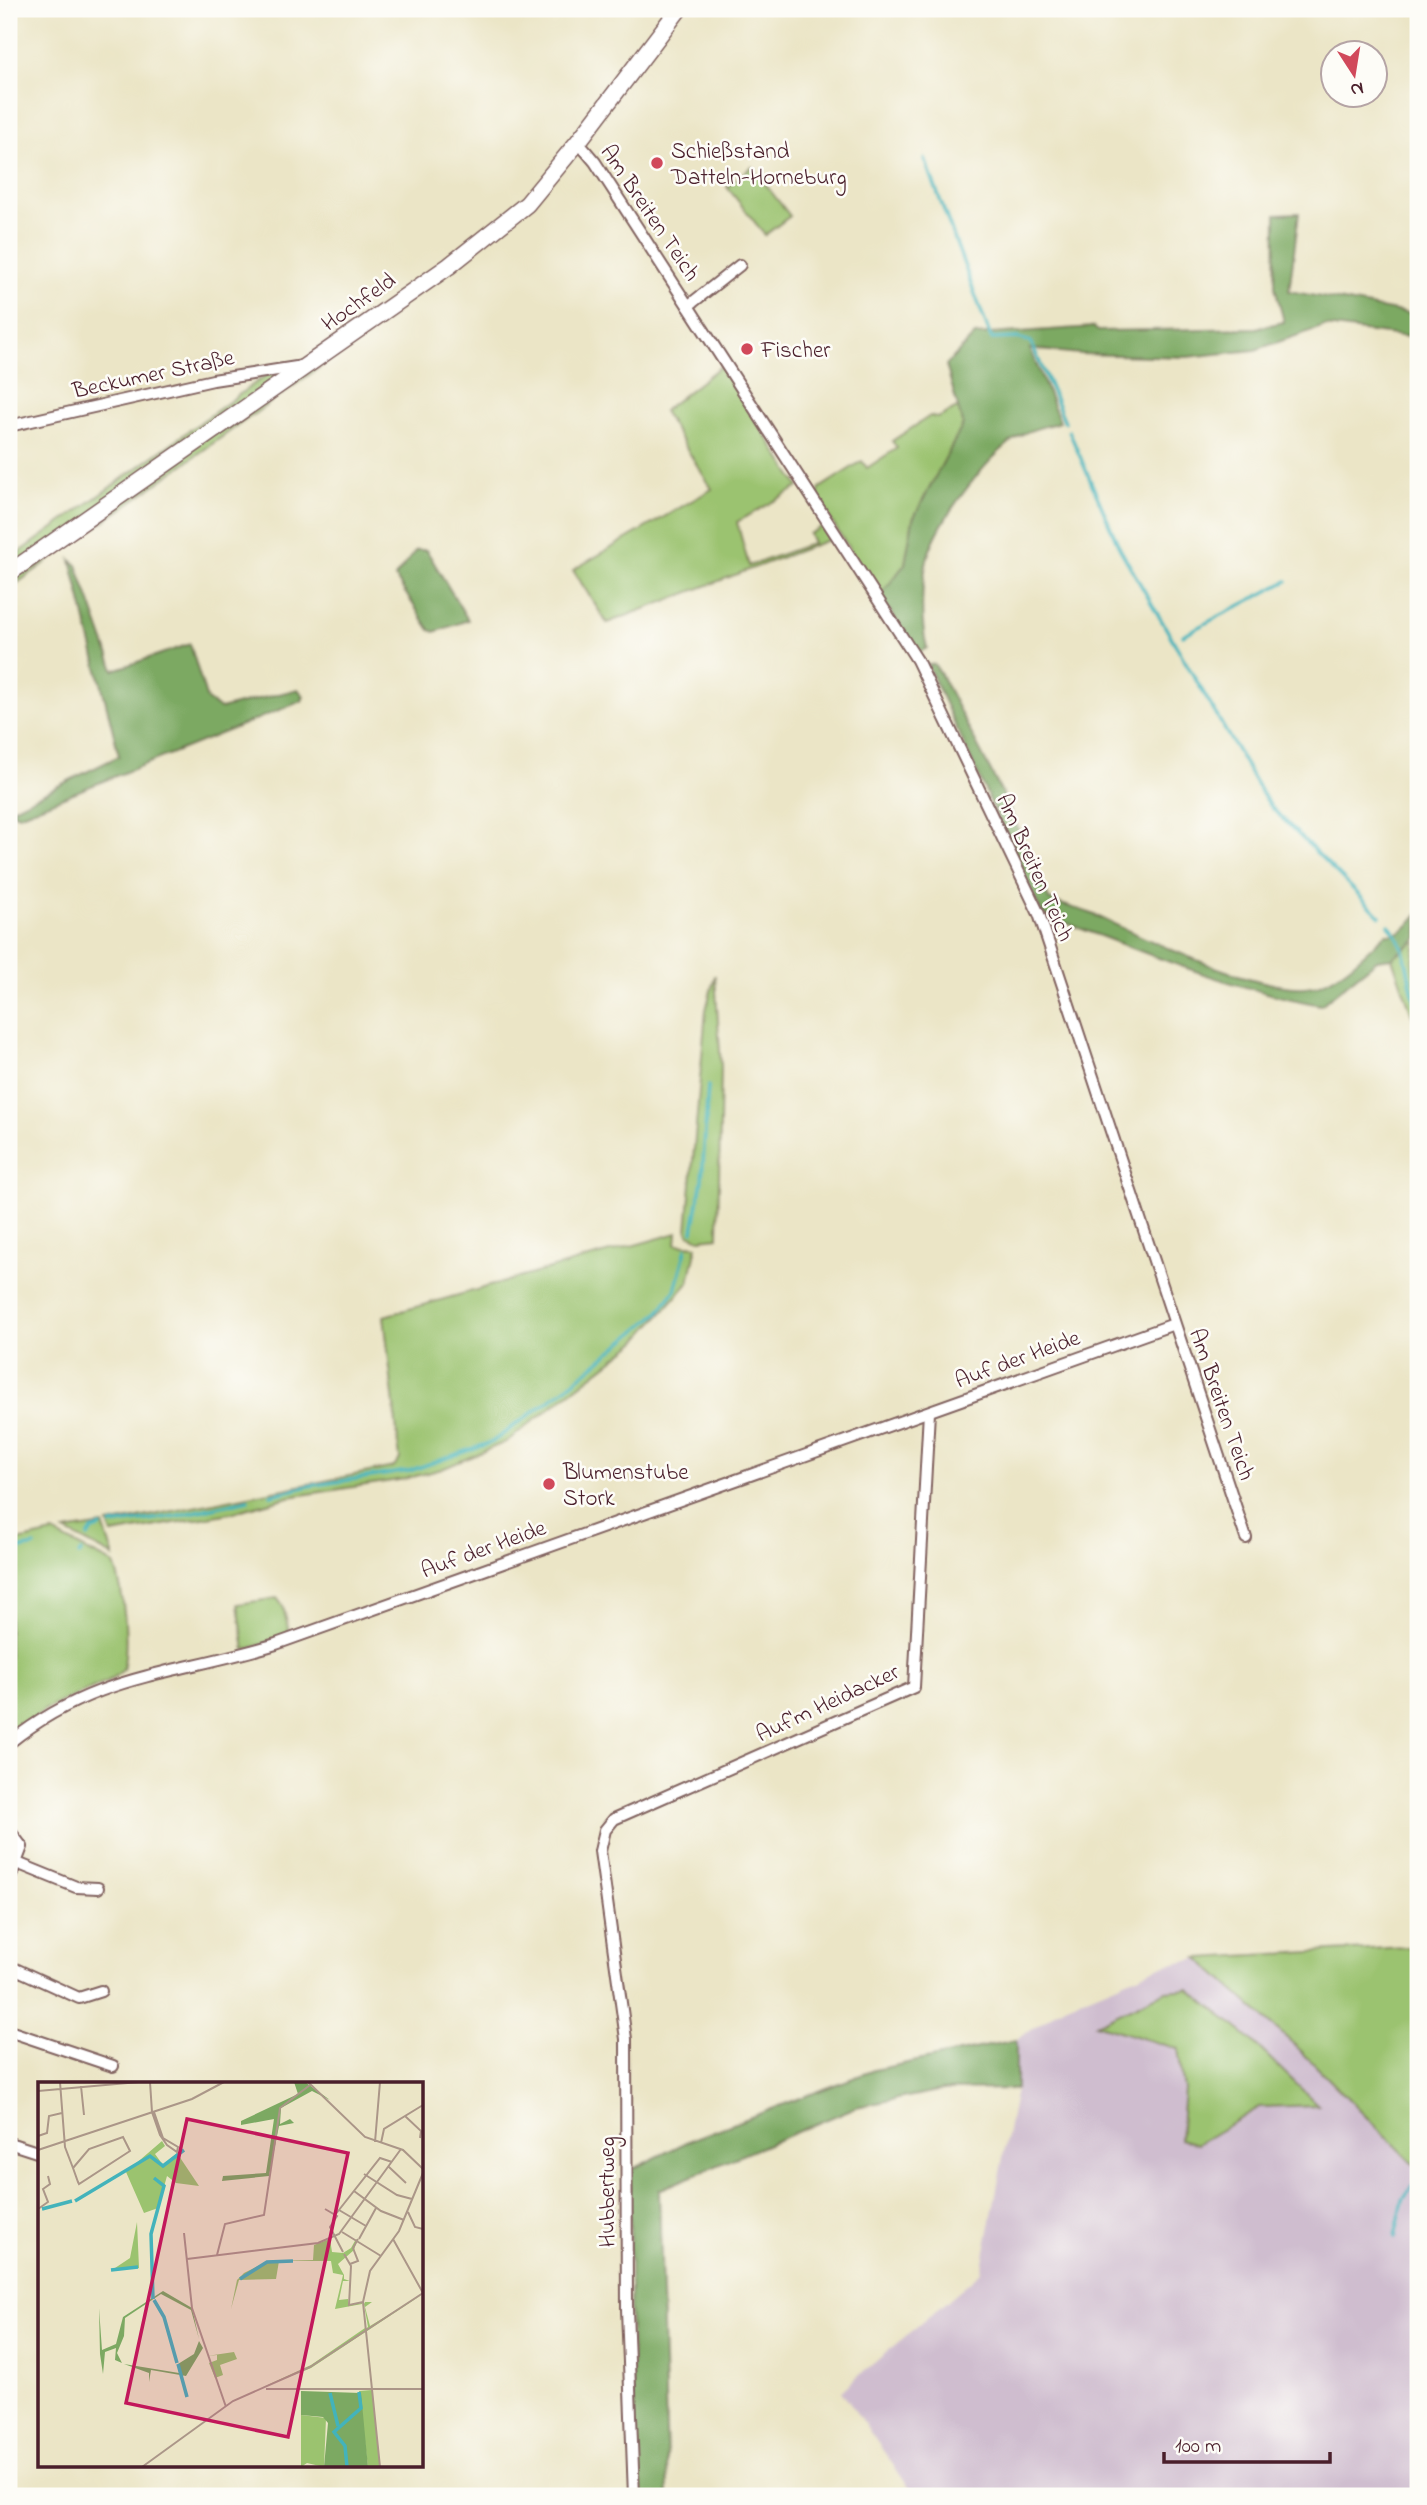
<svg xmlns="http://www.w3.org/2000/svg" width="1427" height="2505" viewBox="0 0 1427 2505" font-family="'Indie Flower',sans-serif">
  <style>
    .industrial { fill: #cfbdcf }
    .green { fill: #9bc36f; stroke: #72714d; stroke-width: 2 }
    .forest { fill: #7ca962; stroke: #636446; stroke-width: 2 }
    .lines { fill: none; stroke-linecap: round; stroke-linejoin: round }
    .stream { stroke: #43b3bb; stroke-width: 3.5 }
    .street-casing { stroke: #826461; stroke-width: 14 }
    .secondary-casing { stroke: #826461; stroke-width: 19 }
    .street { stroke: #fff; stroke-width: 10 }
    .secondary { stroke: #fff; stroke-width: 16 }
    .poi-dot { fill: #d1495b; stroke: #fdfcf7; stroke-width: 2.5 }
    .labels { text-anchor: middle; stroke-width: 5; stroke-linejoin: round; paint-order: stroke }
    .poi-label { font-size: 23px; fill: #4a1f2b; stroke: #fdfcf7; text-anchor: start }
    .street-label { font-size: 23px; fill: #4a1f2b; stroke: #fdfcf7 }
    .inset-river { fill: none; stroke: #43b3bb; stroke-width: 3.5 }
    .inset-road { fill: none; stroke: #ab9688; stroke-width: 2 }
    .view { fill: #c2185b; fill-opacity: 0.15; stroke: #c2185b; stroke-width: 3.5 }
    .inset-edge { fill: none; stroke: #4a1f2b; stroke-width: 3.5 }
  </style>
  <rect width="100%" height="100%" fill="#fdfcf7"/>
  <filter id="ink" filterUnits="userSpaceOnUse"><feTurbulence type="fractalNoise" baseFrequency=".0143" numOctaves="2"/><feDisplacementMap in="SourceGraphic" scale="14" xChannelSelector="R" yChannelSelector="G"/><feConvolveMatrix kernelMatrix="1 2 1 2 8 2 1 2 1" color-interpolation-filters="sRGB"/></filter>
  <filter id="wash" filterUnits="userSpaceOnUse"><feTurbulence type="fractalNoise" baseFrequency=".00686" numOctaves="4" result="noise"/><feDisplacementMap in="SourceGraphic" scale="28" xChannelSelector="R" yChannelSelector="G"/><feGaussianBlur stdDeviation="1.57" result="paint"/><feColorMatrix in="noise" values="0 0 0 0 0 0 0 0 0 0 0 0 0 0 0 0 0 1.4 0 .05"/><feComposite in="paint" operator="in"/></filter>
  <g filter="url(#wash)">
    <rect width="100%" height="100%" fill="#ebe5c6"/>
    <path class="industrial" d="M 1198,1958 L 1299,2049 L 1418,2169 L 1418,2496 L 915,2496 L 841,2391 L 981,2272 L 1016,2089 L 1016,2040 L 1065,2006 L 1161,1966 Z"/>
    <g class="green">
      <path d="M 752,167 L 790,216 L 765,235 L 727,187 Z"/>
      <path d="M 721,366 L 799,487 L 737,522 L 749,566 L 813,543 L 809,534 L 823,526 L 831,539 L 607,623 L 573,570 L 712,489 L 663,411 Z"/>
      <path d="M 320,367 L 9,589 L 9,560 L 272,371 Z"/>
      <path d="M 959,407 L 963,425 L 913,519 L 905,564 L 880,596 L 817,499 L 820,488 L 862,461 L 867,468 L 897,448 L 892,441 L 930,416 L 938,418 Z"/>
      <path d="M 1416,940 L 1413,964 L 1418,996 L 1418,1031 L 1392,958 Z"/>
      <path d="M 715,975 L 721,1067 L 718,1237 L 700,1239 L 688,1234 L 687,1230 L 706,1010 Z"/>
      <path d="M 677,1233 L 676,1244 L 697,1246 L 689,1282 L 636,1342 L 506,1442 L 442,1469 L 405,1479 L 289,1497 L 231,1513 L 112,1534 L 108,1524 L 394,1467 L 400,1459 L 384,1316 Z"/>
      <path d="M 103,1525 L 114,1557 L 65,1531 Z"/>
      <path d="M 53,1533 L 114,1564 C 124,1591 129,1642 123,1670 L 112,1679 L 46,1709 L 9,1736 L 9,1543 Z"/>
      <path d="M 277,1598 L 283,1606 L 290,1636 L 245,1650 L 238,1604 Z"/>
      <path d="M 1406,1947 L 1418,1949 L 1418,2169 L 1299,2049 L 1198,1958 Z"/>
      <path d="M 1189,1989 L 1247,2036 L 1318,2105 L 1260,2107 L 1197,2144 L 1180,2139 L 1184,2089 L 1178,2049 L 1096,2024 L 1166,1991 Z"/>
    </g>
    <g class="forest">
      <path d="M 1299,213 L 1289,291 L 1418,315 L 1418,338 L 1325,326 L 1255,350 L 1187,357 L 1080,354 L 1030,349 L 1060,422 C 1047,426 1030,429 1019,436 C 986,458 939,519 928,556 C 921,583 920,621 927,648 L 918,653 L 880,596 L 905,564 L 913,519 L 963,425 L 946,365 L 975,335 L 1093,327 L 1098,331 L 1256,328 L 1284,322 L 1275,287 L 1276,214 Z"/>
      <path d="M 416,550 L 426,550 L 430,556 L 468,620 L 435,632 L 430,630 L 395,577 Z"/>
      <path d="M 71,560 L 77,565 L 114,670 L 190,644 L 207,700 L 220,709 L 298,689 L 304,696 L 302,701 L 19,815 L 14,813 L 13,808 L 119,756 Z"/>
      <path d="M 927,664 L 934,664 L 940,673 L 1005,799 L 1049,899 C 1062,906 1076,908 1090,913 C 1137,934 1269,1000 1317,985 C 1343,977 1366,951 1386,934 C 1403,935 1408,926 1418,914 L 1418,938 L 1392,958 L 1377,960 L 1321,1005 C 1225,988 1134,948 1042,914 Z"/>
      <path d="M 1016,2040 L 1016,2089 L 943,2090 L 856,2107 L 659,2190 L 668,2496 L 636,2496 L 630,2309 L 630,2170 L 693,2139 L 874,2070 Z"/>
    </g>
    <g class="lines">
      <g class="stream">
        <path d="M 925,159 L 990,335 L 992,339 L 1018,338 L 1031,342 L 1065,422"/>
        <path d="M 1069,431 L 1120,549 L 1261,792 L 1272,808 L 1380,916"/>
        <path d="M 1183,635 L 1287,581"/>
        <path d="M 1389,925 C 1410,947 1406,981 1418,1009"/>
        <path d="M 693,1231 L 702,1180 L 708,1086"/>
        <path d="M 271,1495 L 309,1486 L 409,1471 L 492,1442 L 561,1392 L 658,1313 L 675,1290 L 686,1249"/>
        <path d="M 111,1525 L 176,1516 L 248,1500"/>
        <path d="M 88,1537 L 92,1530 L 101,1527"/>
        <path d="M 9,1551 L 35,1546"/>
        <path d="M 79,1555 L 81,1552"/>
        <path d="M 1395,2237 L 1403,2200 L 1418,2179"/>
      </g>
    </g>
  </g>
  <g filter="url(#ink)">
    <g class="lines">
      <g class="street-casing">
        <g id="street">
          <path d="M 578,142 L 595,162 L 917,660 L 1039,914 L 1246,1538"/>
          <path d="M 688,306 L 740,265"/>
          <path d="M 9,426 L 213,380 L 303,366"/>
          <path d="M 9,1743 C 96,1673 175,1675 276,1644 L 1174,1324"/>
          <path d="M 9,1830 L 22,1847 L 9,1881"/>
          <path d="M 17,1863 L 76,1887 L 98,1888"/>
          <path d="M 9,1966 L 79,1998 L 101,1991"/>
          <path d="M 9,2031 L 113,2066"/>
          <path d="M 9,2143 L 40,2153"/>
          <path d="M 634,2496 L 627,2309 L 626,2039 L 600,1851 L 605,1830 L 614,1819 L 914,1687 L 929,1412"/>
        </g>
      </g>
      <g class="secondary-casing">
        <path id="secondary" d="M 9,573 L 449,266 L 527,204 L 578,142 L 679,9"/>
      </g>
      <use href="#street" class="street"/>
      <use href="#secondary" class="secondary"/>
    </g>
  </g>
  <g class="poi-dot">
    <circle cx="657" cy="163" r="7"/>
    <circle cx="747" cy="349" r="7"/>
    <circle cx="549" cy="1484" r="7"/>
  </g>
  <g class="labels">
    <g class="poi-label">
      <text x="671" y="158">Schießstand<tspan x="671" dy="26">Datteln-Horneburg</tspan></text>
      <text x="761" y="357">Fischer</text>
      <text x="563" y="1479">Blumenstube<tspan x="563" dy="26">Stork</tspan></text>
    </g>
    <g class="street-label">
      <text transform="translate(651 212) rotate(56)" y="8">Am Breiten Teich</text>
      <text transform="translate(358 301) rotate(-35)" y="8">Hochfeld</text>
      <text transform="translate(153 373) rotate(-12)" y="8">Beckumer Straße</text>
      <text transform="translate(1036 867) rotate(66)" y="8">Am Breiten Teich</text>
      <text transform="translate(1017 1358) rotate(-20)" y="8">Auf der Heide</text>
      <text transform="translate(1223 1404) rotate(71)" y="8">Am Breiten Teich</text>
      <text transform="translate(483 1548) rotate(-20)" y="8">Auf der Heide</text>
      <text transform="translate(827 1702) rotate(-25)" y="8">Auf'm Heidacker</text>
      <text transform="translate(606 2192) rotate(-90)" y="8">Hubbertweg</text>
    </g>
  </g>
  <g transform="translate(38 2082)">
    <rect width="385" height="385" fill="#ebe5c6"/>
    <path d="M 124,59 L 127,64 L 117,72 L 125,83 L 139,71 L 161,104 L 138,101 L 129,94 L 120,126 L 106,131 L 88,90 ZM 99,140 L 101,186 L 74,188 L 92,176 ZM 292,157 L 294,170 L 305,171 L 313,166 L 318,157 L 319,158 L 316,168 L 300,182 L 306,193 L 306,197 L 312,199 L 305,199 L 301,218 L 310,217 L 311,223 L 324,221 L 327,247 L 330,245 L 326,222 L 327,220 L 334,220 L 327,225 L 332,244 L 385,212 L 273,286 L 223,306 L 273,283 L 327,246 L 324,222 L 297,227 L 305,193 L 295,191 L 293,179 L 241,179 L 238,197 L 201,198 L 193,227 L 199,198 L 206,191 L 230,179 L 275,178 L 276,163 ZM 196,270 L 199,277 L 182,283 L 185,293 L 177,296 L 171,281 L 179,278 L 179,273 L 169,274 ZM 334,308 L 342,385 L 330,385 L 321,309 ZM 263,333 L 288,336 L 286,385 L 269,381 L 263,385 Z" fill="#9bc36f"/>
    <path d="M 256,0 L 267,0 L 292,18 L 274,9 L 243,26 L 242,42 L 252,37 L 256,41 L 241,44 L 231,94 L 184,99 L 185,94 L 228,91 L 236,37 L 203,43 L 203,39 L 260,12 ZM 125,209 L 154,226 L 161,257 L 153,228 L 123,212 L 87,236 L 86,254 L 79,271 L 84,281 L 77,278 L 78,266 L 67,270 L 65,292 L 62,272 L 61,226 L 64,268 L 78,262 L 85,235 ZM 161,259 L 165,266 L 148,294 L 113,288 L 111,300 L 111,291 L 86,282 L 141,291 L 140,282 L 156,272 ZM 263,309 L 323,311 L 330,385 L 286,385 L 290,341 L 285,335 L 263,333 Z" fill="#7ca962"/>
    <path class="inset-river" d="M 37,119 L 112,74 L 125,84 L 146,68M 4,127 L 34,119M 73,188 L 100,185M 202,197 L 229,180 L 255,179M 115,217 L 113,152 L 126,104 L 116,96M 116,218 L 126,235 L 139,281M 140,282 L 149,315M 292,311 L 300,344M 309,385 L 307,364 L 296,350 L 323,326 L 321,310"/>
    <path class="inset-road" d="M 22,0 L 27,65 L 35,86 L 40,100 L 41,102 L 92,69 L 85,55 L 51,67 L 35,86M 112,0 L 114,30 L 122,53 L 129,63 L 139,70 L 140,65 L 125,56 L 116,30M 270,0 L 327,55 L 365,68 L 385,87M 43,4 L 46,33M 0,9 L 101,0M 367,34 L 383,49 L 382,56M 0,54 L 9,51 L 11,34 L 24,31M 337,60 L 342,0M 343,61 L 346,47 L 385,23M 0,68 L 154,17 L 186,0M 351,85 L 368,101M 326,92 L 359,113 L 374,117M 316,109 L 343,129 L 366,138M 0,127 L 10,120 L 5,107 L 12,102 L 10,94M 287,127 L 299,134 L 292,145 L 305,170M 301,128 L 328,144M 370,130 L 377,145 L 385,147M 297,133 L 342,76 L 354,80M 304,150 L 343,174M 146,151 L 154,226 L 188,325M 321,157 L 338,126M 355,157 L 385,211M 306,172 L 313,184 L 311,223 L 325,220M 179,173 L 187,142 L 226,133 L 242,26 L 272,3M 149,177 L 280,161 L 301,152 L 363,67M 312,182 L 320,179 L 315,166 L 320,157M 228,307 L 385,307M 104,385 L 195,319 L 272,285 L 385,211M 342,385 L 325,220 L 332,189 L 361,149 L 385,91"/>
    <path class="view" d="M 149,37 L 310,71 L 250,355 L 88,321 Z"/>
    <rect width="385" height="385" class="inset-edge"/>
  </g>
  <rect width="1427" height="2505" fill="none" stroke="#fdfcf7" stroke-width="35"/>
  <g transform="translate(1354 74) rotate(168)"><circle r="33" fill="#fdfcf7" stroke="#b5a4a5" stroke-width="2"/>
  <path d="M0-5L12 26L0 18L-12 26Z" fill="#d1495b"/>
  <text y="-10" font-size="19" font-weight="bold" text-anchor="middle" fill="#4a1f2b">N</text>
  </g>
  <path d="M1164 2452v10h166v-10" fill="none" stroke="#4a1f2b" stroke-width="3.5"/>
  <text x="1175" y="2452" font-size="21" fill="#4a1f2b" stroke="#fdfcf7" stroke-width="5" paint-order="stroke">100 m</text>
</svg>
